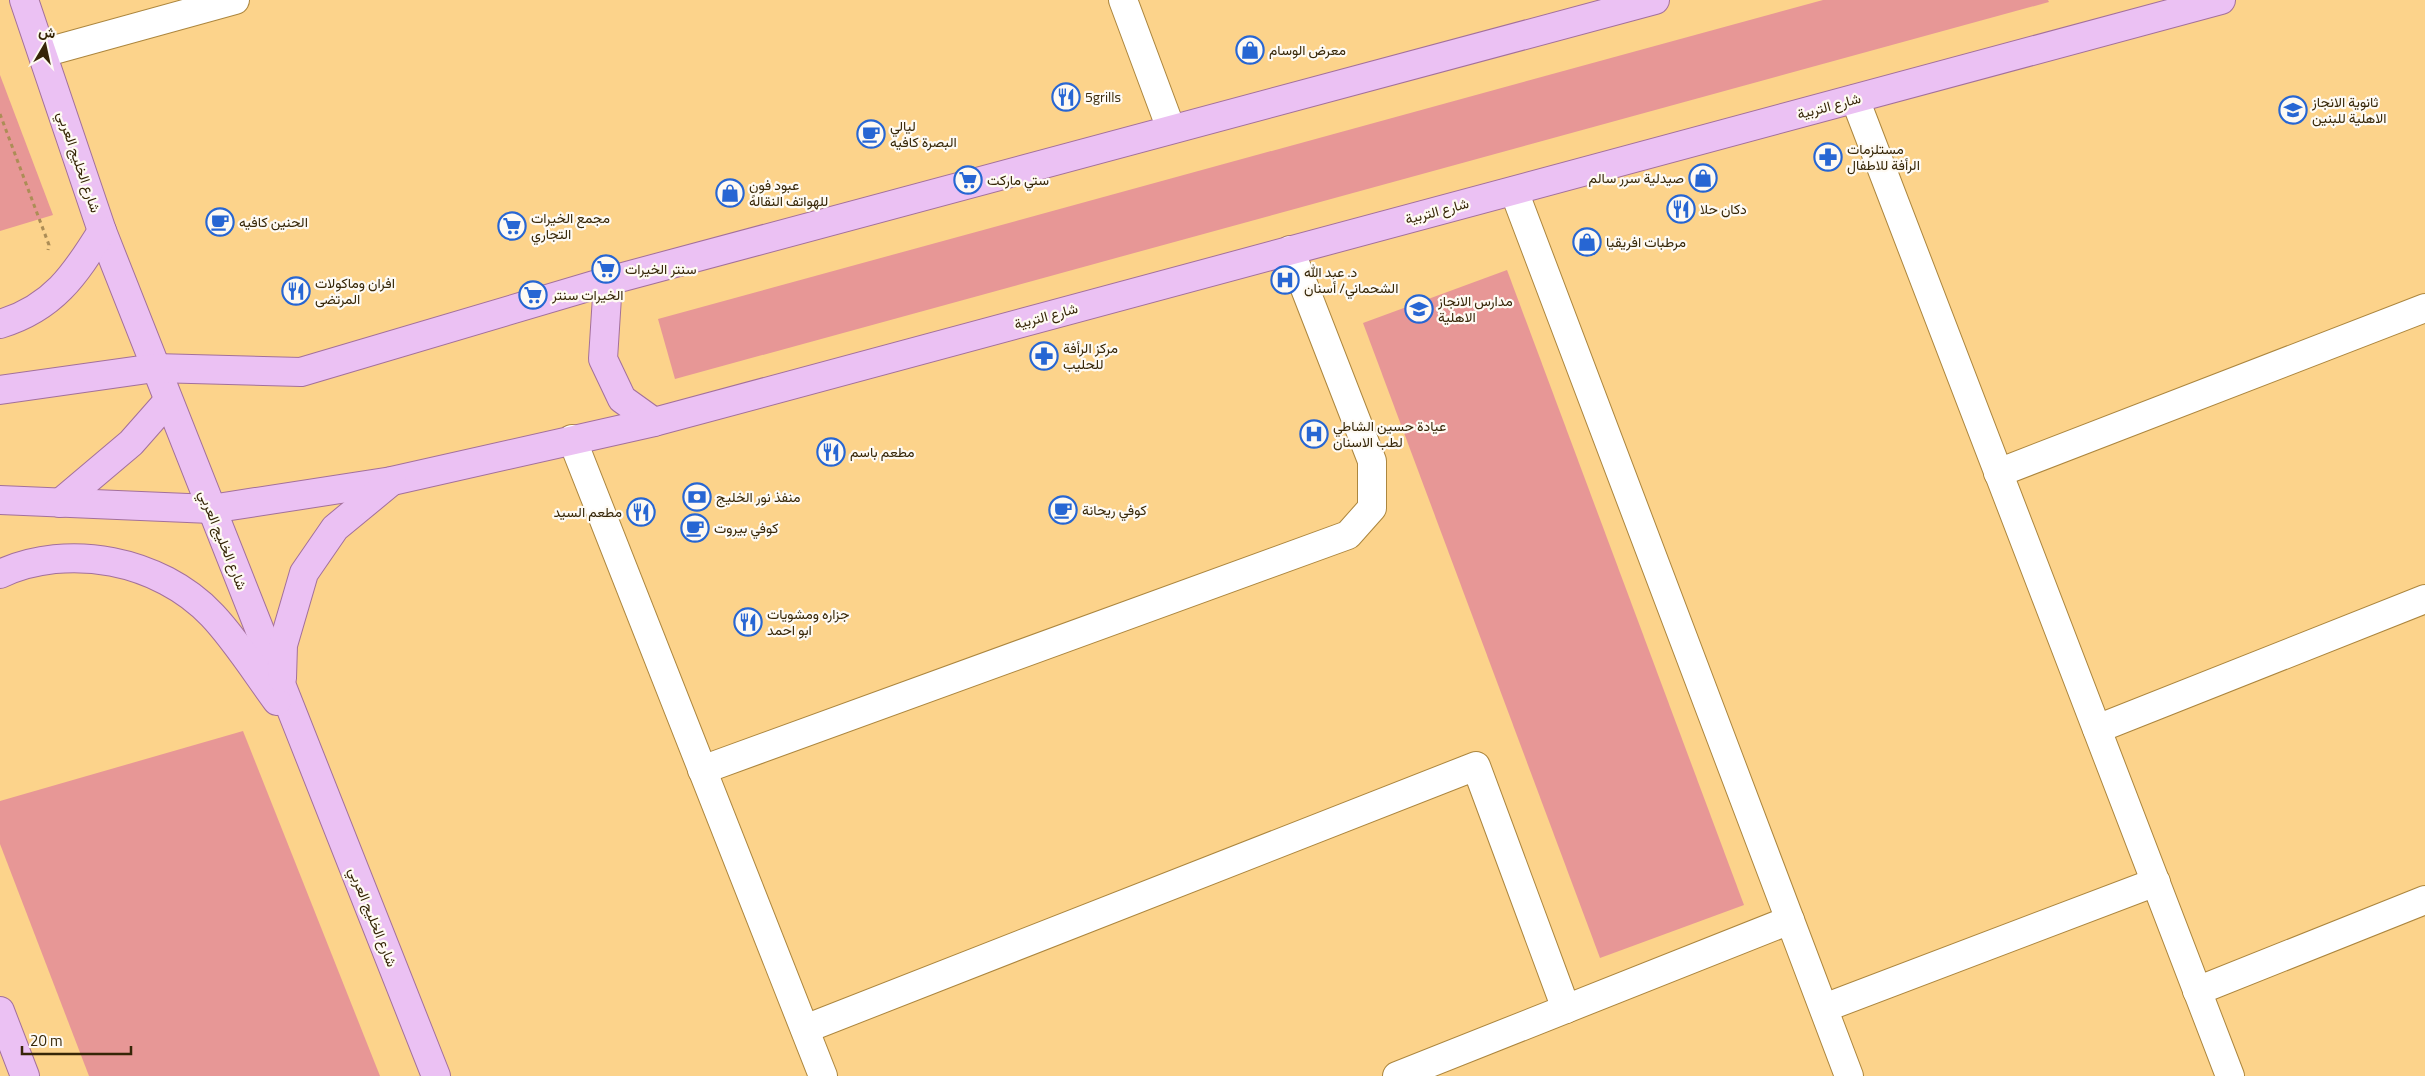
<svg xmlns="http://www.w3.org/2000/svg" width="2425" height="1076" viewBox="0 0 2425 1076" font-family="'Titillium Web',Vazirmatn,sans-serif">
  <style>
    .green { fill: #e79796 }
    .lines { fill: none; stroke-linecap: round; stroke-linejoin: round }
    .minor-casing { stroke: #ac863e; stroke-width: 30 }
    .major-casing { stroke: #a3709b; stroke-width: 30 }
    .path { stroke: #ac8d56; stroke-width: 3; stroke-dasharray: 4 4; stroke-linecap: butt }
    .minor { stroke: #fff; stroke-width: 28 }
    .major { stroke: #ebc1f3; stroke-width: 28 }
    .labels { text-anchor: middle; stroke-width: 4.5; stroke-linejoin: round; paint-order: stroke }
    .poi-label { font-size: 14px; fill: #362607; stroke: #fefaf3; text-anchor: start }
    .street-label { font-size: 14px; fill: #362607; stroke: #fefaf3 }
  </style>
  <rect width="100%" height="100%" fill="#fcd38b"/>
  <g class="green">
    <path d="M 1823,0 L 2048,0 L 2049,2 L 675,379 L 658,319 Z"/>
    <path d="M 0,75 L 53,215 L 0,231 Z"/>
    <path d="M 1507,270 L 1744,905 L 1600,958 L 1363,323 Z"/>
    <path d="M 243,731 L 380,1076 L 89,1076 L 0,844 L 0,801 Z"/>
  </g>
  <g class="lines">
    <g class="minor-casing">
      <g id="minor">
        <path d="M 1123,0 L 1171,129"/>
        <path d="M 43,53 L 235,0"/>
        <path d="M 1855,99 L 2230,1076"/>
        <path d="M 1514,191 L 1849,1076"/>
        <path d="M 572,439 L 823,1076"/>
        <path d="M 1998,473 L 2425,308"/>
        <path d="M 2097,729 L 2425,599"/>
        <path d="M 702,770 L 1348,535 L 1372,508 L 1372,461 L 1290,250"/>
        <path d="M 2197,991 L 2425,900"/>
        <path d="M 1824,1008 L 2156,882"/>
        <path d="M 805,1029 L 1476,766 L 1566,1009"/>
        <path d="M 1397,1076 L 1790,920"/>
      </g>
    </g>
    <g class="major-casing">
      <g id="major">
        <path d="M 24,0 L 102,231 L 436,1076"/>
        <path d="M 608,281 L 603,359 L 622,399 L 654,422"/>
        <path d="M 0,324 C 53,308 75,275 102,231"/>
        <path d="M 0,390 L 155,368 L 301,372 L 608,281 L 1655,0"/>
        <path d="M 0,500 L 211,509 L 392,481 L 654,422 L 2221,0"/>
        <path d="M 60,503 L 131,443 L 168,401"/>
        <path d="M 0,574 C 68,542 160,560 212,615 C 235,639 257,674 277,701"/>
        <path d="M 282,678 L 283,645 L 304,573 L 335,528 L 392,481"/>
        <path d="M 0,1011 L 25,1076"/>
      </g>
    </g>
    <path class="path" d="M 0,114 L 49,245 L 48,250"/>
    <use href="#minor" class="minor"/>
    <use href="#major" class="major"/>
  </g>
  <defs>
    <g id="shop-ring" transform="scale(1.4375)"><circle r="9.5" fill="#fefaf3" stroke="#2766d3" stroke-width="1.5"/><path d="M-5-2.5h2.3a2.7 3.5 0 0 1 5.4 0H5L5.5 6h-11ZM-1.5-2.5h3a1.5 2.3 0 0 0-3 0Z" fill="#2766d3"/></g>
    <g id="restaurant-ring" transform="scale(1.4375)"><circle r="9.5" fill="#fefaf3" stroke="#2766d3" stroke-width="1.5"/><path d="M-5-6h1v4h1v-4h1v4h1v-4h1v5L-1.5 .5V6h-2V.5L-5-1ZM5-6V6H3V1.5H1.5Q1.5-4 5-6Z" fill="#2766d3"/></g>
    <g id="school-ring" transform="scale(1.4375)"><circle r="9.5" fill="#fefaf3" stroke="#2766d3" stroke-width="1.5"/><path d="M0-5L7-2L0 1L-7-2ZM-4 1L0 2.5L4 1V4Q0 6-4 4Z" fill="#2766d3"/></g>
    <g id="cafe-ring" transform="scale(1.4375)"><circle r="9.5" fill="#fefaf3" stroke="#2766d3" stroke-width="1.5"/><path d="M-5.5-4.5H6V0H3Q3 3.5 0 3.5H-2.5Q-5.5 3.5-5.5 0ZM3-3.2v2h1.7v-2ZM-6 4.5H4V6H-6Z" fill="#2766d3"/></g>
    <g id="pharmacy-ring" transform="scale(1.4375)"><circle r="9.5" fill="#fefaf3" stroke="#2766d3" stroke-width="1.5"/><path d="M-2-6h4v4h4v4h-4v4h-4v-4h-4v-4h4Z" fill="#2766d3"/></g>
    <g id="supermarket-ring" transform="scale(1.4375)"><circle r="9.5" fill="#fefaf3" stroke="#2766d3" stroke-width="1.5"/><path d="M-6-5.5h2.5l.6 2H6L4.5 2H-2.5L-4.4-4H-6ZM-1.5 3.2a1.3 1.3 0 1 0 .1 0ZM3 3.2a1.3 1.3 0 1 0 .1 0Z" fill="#2766d3"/></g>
    <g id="hospital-ring" transform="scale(1.4375)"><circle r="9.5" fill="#fefaf3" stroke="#2766d3" stroke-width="1.5"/><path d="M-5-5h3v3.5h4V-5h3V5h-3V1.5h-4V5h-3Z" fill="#2766d3"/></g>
    <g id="bank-ring" transform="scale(1.4375)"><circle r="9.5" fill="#fefaf3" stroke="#2766d3" stroke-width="1.5"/><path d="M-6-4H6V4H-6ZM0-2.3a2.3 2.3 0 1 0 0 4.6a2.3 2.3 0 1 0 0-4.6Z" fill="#2766d3"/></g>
  </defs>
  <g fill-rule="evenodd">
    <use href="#shop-ring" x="1250" y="50"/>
    <use href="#restaurant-ring" x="1066" y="97"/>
    <use href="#school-ring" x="2293" y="110"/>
    <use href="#cafe-ring" x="871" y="134"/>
    <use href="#pharmacy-ring" x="1828" y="157"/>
    <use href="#shop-ring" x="1703" y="178"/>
    <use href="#supermarket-ring" x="968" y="180"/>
    <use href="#shop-ring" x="730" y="193"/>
    <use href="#restaurant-ring" x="1681" y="209"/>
    <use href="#cafe-ring" x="220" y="222"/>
    <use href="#supermarket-ring" x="512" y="226"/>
    <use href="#shop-ring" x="1587" y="242"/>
    <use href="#supermarket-ring" x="606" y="269"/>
    <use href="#hospital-ring" x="1285" y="280"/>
    <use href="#restaurant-ring" x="296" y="291"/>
    <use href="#supermarket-ring" x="533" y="295"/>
    <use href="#school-ring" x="1419" y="309"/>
    <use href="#pharmacy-ring" x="1044" y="356"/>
    <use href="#hospital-ring" x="1314" y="434"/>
    <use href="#restaurant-ring" x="831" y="452"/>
    <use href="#bank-ring" x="697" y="497"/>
    <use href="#cafe-ring" x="1063" y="510"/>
    <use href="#restaurant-ring" x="641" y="512"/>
    <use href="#cafe-ring" x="695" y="528"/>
    <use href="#restaurant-ring" x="748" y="622"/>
  </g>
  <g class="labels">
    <g class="poi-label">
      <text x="1269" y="55">معرض الوسام</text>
      <text x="1085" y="102">5grills</text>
      <text x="2312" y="107">ثانوية الانجاز<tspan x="2312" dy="16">الاهلية للبنين</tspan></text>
      <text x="890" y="131">ليالي<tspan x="890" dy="16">البصرة كافيه</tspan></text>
      <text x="1847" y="154">مستلزمات<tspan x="1847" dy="16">الرأفة للاطفال</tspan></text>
      <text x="1684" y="183" text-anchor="end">صيدلية سرر سالم</text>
      <text x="987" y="185">ستي ماركت</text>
      <text x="749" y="190">عبود فون<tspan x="749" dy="16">للهواتف النقالهً</tspan></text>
      <text x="1700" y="214">دكان حلا</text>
      <text x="531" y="223">مجمع الخيرات<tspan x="531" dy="16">التجاري</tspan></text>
      <text x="239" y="227">الحنين كافيه</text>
      <text x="1606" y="247">مرطبات افريقيا</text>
      <text x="625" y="274">سنتر الخيرات</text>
      <text x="1304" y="277">د. عبد الله<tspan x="1304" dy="16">الشحماني/ أسنان</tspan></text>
      <text x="315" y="288">افران وماكولات<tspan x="315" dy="16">المرتضى</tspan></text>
      <text x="552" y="300">الخيرات سنتر</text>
      <text x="1438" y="306">مدارس الانجاز<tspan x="1438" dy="16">الاهلية</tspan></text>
      <text x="1063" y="353">مركز الرأفة<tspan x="1063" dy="16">للحليب</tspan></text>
      <text x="1333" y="431">عيادة حسين الشاطي<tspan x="1333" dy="16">لطب الاسنان</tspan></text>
      <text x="850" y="457">مطعم باسم</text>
      <text x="716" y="502">منفذ نور الخليج</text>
      <text x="1082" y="515">كوفي ريحانة</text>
      <text x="622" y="517" text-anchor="end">مطعم السيد</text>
      <text x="714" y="533">كوفي بيروت</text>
      <text x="767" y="619">جزاره ومشويات<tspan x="767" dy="16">ابو احمد</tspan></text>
    </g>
    <g class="street-label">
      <text transform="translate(1829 106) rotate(-15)" y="5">شارع التربية</text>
      <text transform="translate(79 162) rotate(71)" y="5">شارع الخليج العربي</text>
      <text transform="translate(1437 211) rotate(-15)" y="5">شارع التربية</text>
      <text transform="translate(1046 316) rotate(-15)" y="5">شارع التربية</text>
      <text transform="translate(223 540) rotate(68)" y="5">شارع الخليج العربي</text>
      <text transform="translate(373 917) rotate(68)" y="5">شارع الخليج العربي</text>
    </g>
  </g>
  <g transform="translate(45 45) rotate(9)" stroke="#fefaf3" stroke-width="4" paint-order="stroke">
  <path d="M0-4L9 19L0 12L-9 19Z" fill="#362607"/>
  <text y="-8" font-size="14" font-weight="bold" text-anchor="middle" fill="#362607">ش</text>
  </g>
  <path d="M22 1046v8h109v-8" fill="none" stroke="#362607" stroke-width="2.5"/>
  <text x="30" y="1046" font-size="15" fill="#362607" stroke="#fefaf3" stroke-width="4" paint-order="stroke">20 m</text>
</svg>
